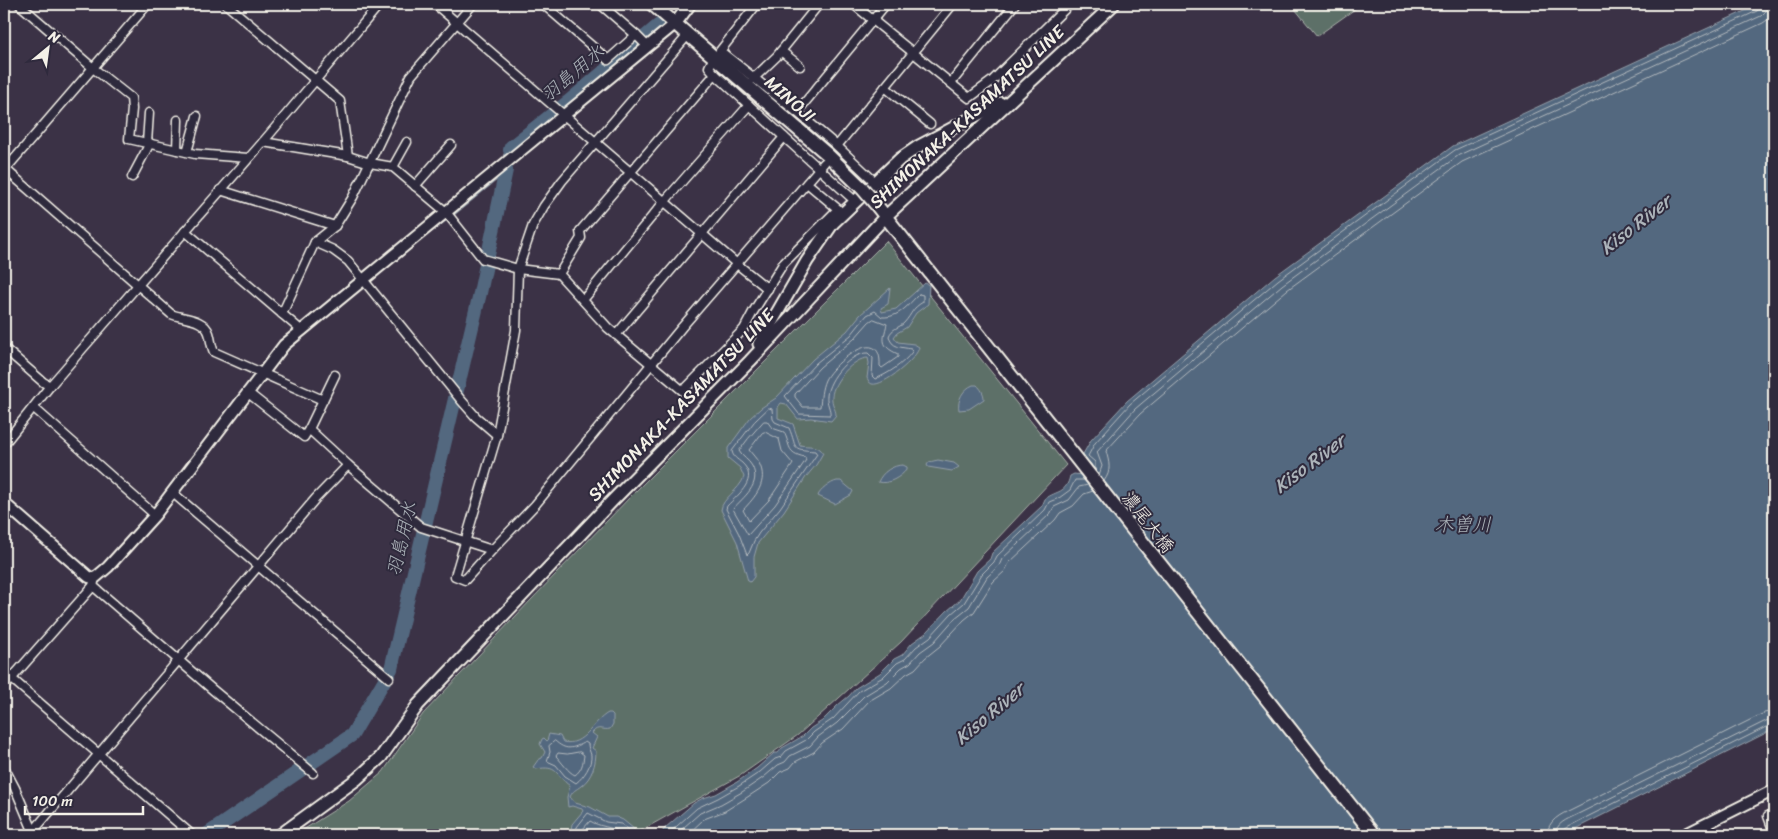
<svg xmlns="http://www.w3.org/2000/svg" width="1778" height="839" viewBox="0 0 1778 839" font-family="Sriracha,'Klee One',sans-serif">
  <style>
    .green { fill: #5d6f67; stroke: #a8b0a8 }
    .water { fill: #53687f; stroke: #939fa9 }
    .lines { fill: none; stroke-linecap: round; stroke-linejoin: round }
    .shore { stroke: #b4babe; stroke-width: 1 }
    .stream { stroke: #939fa9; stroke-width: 2.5 }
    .river { stroke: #53687f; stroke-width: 14 }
    .minor-casing { stroke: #f4f1e8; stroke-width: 11 }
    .tertiary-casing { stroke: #f4f1e8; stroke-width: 14 }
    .secondary-casing { stroke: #f4f1e8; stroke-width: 15 }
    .primary-casing { stroke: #f4f1e8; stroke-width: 16 }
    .minor { stroke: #2f2a3d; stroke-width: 8 }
    .tertiary { stroke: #2f2a3d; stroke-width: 10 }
    .secondary { stroke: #2f2a3d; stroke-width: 11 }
    .primary { stroke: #2f2a3d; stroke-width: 12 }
    .primary-bridge-casing { stroke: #f4f1e8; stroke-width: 16; stroke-linecap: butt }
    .primary-bridge { stroke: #2f2a3d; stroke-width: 12 }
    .labels { text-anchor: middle; stroke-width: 4; stroke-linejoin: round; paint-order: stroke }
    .street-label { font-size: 18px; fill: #f4f1e8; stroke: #2f2a3d }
    .water-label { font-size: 19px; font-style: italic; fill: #acb3b9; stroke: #2f2a3d }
  </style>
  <rect width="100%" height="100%" fill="#3b3246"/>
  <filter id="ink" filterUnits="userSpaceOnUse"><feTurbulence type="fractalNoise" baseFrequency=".02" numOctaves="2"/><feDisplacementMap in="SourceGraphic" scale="10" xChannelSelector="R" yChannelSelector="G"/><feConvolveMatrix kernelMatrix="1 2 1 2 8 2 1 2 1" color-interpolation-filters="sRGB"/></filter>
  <g filter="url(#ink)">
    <g class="green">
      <path d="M 1291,4 L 1362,4 L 1317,36 Z"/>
      <path d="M 886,241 L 1066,465 L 901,642 L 798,735 L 741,775 L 633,835 L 295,835 L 349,801 L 383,772 L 423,714 L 531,600 L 631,496 Z"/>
    </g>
    <g class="water">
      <path d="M 1760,4 L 1774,4 L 1774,729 L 1563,835 L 660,835 L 665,828 L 694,803 L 703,798 L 716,794 L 737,782 L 757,768 L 774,753 L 778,753 L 782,748 L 803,736 L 811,728 L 822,721 L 838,705 L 849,696 L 856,688 L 880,673 L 894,659 L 902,655 L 912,643 L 926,633 L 947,611 L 960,600 L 977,571 L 990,559 L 992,553 L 1042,506 L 1045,499 C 1057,490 1066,494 1070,476 L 1074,474 L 1082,475 L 1091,468 L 1091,464 L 1087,462 L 1082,456 L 1091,440 L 1127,401 L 1275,276 L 1453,146 Z"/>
      <path d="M 925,283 L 929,285 L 928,304 L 916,313 L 907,327 L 897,333 L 894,337 L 898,342 L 914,344 L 919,347 C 918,358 883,387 872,384 C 869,383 869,381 867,378 L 869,363 L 868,358 C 853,358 833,382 832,396 C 831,404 836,409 836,415 L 831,421 L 811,418 L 798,419 L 786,404 L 781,403 L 778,407 L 778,418 L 793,424 L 800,445 C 808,447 819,444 823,453 L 816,465 L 806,477 L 784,511 L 758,543 L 754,557 L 754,577 L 750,582 L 748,581 L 737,542 L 721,510 C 722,498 739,491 744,477 L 740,468 L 728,458 L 728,448 L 750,418 L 761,408 L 776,398 L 813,359 L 847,331 L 860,315 L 890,288 L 888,304 L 881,308 L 882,312 L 896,309 Z"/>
      <path d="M 973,385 L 977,385 C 981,389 984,393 984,399 L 969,409 L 959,410 C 957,400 963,389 973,385 Z"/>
      <path d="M 938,460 L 954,463 L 959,467 L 952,471 L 928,467 L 927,465 L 929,462 Z"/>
      <path d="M 903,465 L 907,467 L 907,469 C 901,477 888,485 878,482 C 882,472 893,465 903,465 Z"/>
      <path d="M 837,481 L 841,481 L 853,491 L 851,495 L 835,504 L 818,496 C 819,491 831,482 837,481 Z"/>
      <path d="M 608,713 L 611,713 L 613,715 L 613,724 L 610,729 C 603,731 598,725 592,733 L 597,737 L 592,748 L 596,751 C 596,764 592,778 581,786 C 576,790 573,790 570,797 L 575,803 L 590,807 L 608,817 L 616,817 L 623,820 L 634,829 L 633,835 L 570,835 L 572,824 L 583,811 L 582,809 L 572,806 L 568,807 L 567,797 L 570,786 C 554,774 559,765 536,769 L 533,767 L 538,760 L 542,758 L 545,752 L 540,744 L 542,739 L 544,738 L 547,741 L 549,734 L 560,736 L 563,742 C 584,747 592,722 608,713 Z"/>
    </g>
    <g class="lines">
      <g class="shore">
        <path d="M 919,294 L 923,295 L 923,302 C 911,309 913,313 904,323 C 899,328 892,328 889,336 C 891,348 902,347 911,349 L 912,352 C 903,364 888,374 875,379 L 872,376 L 873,358 L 868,353 C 851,352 828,379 827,396 C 826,403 831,409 830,415 L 799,414 L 785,396 L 816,363 L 851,335 L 867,315 L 875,311 L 882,317 C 899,318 908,305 919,294 Z"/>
        <path d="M 874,319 L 887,324 C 883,340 880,346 898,354 L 898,357 L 882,368 L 880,366 C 882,323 833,363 825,380 C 821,389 821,398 820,407 L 803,407 L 795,397 L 795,394 L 820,367 L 854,339 L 869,322 Z"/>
        <path d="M 769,408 L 772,409 L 773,419 L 775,422 L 789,428 C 798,448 789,449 815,451 L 817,454 L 780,508 L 759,533 L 754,541 L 749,553 L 747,555 L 739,534 L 726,509 L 727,506 C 739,494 759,479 742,463 C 737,459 733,457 732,451 L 754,422 Z"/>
        <path d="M 764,421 L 767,421 L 772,428 L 784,432 C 791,446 786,453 805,457 L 806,460 L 775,505 L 748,535 L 733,509 C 743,497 762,485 752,466 C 749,460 742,457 739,451 L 748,439 Z"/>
        <path d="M 765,432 L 779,439 L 782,451 L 793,464 L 769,500 L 749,521 L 743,510 C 755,497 769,482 759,463 C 756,458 752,454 749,450 L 762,433 Z"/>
        <path d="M 1095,470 L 1095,462 L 1088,456 L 1095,443 L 1130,404 L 1278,280 L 1455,150 L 1757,11 L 1760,8 L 1761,4"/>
        <path d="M 1099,475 L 1102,466 L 1097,452 L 1135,409 L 1282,285 L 1459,155 L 1761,16 L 1766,11 L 1767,4"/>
        <path d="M 1104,481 C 1112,471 1109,462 1106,451 L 1140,414 L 1287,290 L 1462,162 L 1763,23 L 1770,18 L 1774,10"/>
        <path d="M 555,741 C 566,751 572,749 585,742 L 588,744 C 588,748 590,751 591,755 C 592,765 584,777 576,783 L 565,776 L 556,765 L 547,761 L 550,752 L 549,746 Z"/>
        <path d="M 580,752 L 584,755 C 583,763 582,770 575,775 C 568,772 562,762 556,756 L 558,753 L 567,754 Z"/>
        <path d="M 576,835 L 577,827 L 588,813 L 606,822 L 621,824 L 628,829 L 628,835"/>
        <path d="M 582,835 L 583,829 L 590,821 C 600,827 612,827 621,832 L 622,835"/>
        <path d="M 667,835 L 697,808 L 718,798 L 739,786 L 760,772 L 775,759 L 781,757 L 786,751 L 806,740 L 814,732 L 833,719 L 859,691 L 883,677 L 897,663 L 905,659 L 916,647 L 930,637 L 951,614 L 964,603 L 982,574 L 994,562 L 997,556 L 1045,510 L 1049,502 L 1059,498 L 1070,490 L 1075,480 L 1084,480"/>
        <path d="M 675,835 L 700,813 L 721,804 L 742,792 L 764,777 L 778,765 L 785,762 L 790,756 L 810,746 L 818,737 L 837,723 L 864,696 L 887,682 L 901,668 L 910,663 L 920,652 L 934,642 L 955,618 L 969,607 L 987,577 L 999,566 L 1002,559 L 1050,514 L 1054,507 L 1069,500 L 1079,487 L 1088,485"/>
        <path d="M 687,835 L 704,819 L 725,811 L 746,798 L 769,783 L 780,772 L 790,768 L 795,762 L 814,752 L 822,743 L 843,729 L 869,701 L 891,688 L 906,674 L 915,669 L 925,658 L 940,646 L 964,620 L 974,612 L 993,582 L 1005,571 L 1009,563 L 1055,520 L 1060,513 L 1073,506 L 1084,494 L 1093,491"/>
        <path d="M 1547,835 C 1548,820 1560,815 1572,809 L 1764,713 L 1774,711"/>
        <path d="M 1555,835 C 1556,823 1566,820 1576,815 L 1768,720 L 1774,718"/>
        <path d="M 1561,835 L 1564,829 L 1579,821 L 1770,725 L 1774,725"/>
      </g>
      <g class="stream">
        <path d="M 504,156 L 510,143 L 608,63"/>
        <path d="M 454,214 L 498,178 L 498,176"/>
        <path d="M 407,250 L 447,219"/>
      </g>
      <g class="river">
        <path d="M 510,150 L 511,147 L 568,102 L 659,25"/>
        <path d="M 206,835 L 352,735 L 391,669 L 480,293 L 506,170"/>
      </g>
      <g class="minor-casing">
        <g id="minor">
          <path d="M 19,4 L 93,68 L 131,98 L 132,109 L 129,139 L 195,154 L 248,158"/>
          <path d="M 226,4 L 340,101 L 348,156"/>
          <path d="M 435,4 L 737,264 L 768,289"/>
          <path d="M 543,4 L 608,60 L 636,35 L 600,4"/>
          <path d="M 757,4 L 720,51 L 797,112 L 837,146 L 876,183"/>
          <path d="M 853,4 L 969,98 L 992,81 L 1070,4"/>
          <path d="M 636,35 L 647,46"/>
          <path d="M 781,51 L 800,66"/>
          <path d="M 715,74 L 709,67 L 715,55"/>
          <path d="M 753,79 L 777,56 L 819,4"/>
          <path d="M 951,83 L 1015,4"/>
          <path d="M 885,87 L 930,124"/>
          <path d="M 797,112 L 886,4"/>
          <path d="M 784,137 L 855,201"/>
          <path d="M 263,142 L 348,156 L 370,163 L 393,167 L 446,212 L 483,259 L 518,269 L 559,274"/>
          <path d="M 147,143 L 149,113"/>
          <path d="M 837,146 L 953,4"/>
          <path d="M 177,150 L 178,120"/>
          <path d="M 187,152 L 197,116"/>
          <path d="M 393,167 L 407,142"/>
          <path d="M 4,168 L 171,314 C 183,319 204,318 209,333 C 211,339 211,346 214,352 L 323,400"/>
          <path d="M 4,171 L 148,4"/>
          <path d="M 132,177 L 150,143"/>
          <path d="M 415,186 L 451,145"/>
          <path d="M 220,190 L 335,226"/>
          <path d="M 185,231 L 302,331"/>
          <path d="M 315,242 L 333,250 L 348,261 L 461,400 L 476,417 L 497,435"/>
          <path d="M 583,300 L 664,202 L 749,105"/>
          <path d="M 282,314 L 315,242 L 335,226 L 353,197 L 411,76 L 473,4"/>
          <path d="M 616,335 L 784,137 L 715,74 L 580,231 L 581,238 L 559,274 L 608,328 L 683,391 L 744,329 L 753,312 L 783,264 L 838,209 L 807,183"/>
          <path d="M 4,348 L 43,382 L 50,386"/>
          <path d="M 247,392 L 304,437 L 309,429 L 348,465 L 421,527 L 492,550 L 535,505 L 682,327 L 824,163"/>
          <path d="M 34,408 L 155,515"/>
          <path d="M 309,429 L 335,375"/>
          <path d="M 4,444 L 50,386 L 263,142 L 380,4"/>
          <path d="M 173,493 L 389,678"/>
          <path d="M 492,550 L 465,580 L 455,576 L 497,435 L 516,330 L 518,269 L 533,225 L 544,206 L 562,181 L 688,35"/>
          <path d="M 93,586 L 213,690 L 313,773"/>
          <path d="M 4,672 L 192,835"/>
          <path d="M 4,687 L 93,586 L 94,582"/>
          <path d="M 4,767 L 15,788 L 34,833"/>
          <path d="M 1768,816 L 1774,832"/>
          <path d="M 30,835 L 316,498 L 348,465"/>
          <path d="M 1707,835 L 1713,835"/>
        </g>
      </g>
      <g class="tertiary-casing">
        <g id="tertiary">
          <path d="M 4,503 L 89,577 L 95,578 L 108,567 L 155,515 L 284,345 L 675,24"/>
          <path d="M 1684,835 L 1774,790"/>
        </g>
      </g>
      <g class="secondary-casing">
        <g id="secondary">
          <path d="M 675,24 L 690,4"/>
          <path d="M 759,344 L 807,261 L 833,223 L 900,159 L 919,146 L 1000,103"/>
          <path d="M 280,835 L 357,779 L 381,757 L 418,705 L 613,500 L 750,361 L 885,217 L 1114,4"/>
        </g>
      </g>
      <g class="primary-casing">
        <g id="primary">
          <path d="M 652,4 L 827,154 L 862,188"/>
          <path d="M 874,202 L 1374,835"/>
        </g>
      </g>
      <use href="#minor" class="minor"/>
      <use href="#tertiary" class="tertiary"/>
      <use href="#secondary" class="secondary"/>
      <use href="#primary" class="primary"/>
      <g class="primary-bridge-casing">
        <path id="primary-bridge" d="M 862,188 L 874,202"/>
      </g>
      <use href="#primary-bridge" class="primary-bridge"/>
    </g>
  </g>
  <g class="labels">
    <g class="street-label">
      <text transform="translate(790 99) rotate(41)" y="6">MINOJI</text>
      <text transform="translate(967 117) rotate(-43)" y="6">SHIMONAKA-KASAMATSU LINE</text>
      <text transform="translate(681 405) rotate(-46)" y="6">SHIMONAKA-KASAMATSU LINE</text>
      <text transform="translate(1148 522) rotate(52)" y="6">濃尾大橋</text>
    </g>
    <g class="water-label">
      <text transform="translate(572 73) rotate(-40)" y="7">羽島用水</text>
      <text transform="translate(1635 224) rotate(-38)" y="7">Kiso River</text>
      <text transform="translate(1309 463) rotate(-37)" y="7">Kiso River</text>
      <text x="1463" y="531">木曽川</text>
      <text transform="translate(401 539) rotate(-77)" y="7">羽島用水</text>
      <text transform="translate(989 713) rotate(-40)" y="7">Kiso River</text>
    </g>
  </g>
  <rect width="1778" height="839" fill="none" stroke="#2f2a3d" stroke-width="20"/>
  <rect x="10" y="10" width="1758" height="819" fill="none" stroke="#f4f1e8" stroke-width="2" filter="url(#ink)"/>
  <g transform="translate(48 48) rotate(29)" stroke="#2f2a3d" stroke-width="4" paint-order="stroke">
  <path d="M0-4L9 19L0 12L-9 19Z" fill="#f4f1e8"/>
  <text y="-8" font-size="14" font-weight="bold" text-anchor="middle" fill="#f4f1e8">N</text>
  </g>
  <path d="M25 806v8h118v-8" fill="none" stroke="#f4f1e8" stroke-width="2.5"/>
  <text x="32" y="806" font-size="15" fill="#f4f1e8" stroke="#2f2a3d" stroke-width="4" paint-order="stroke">100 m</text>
</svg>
